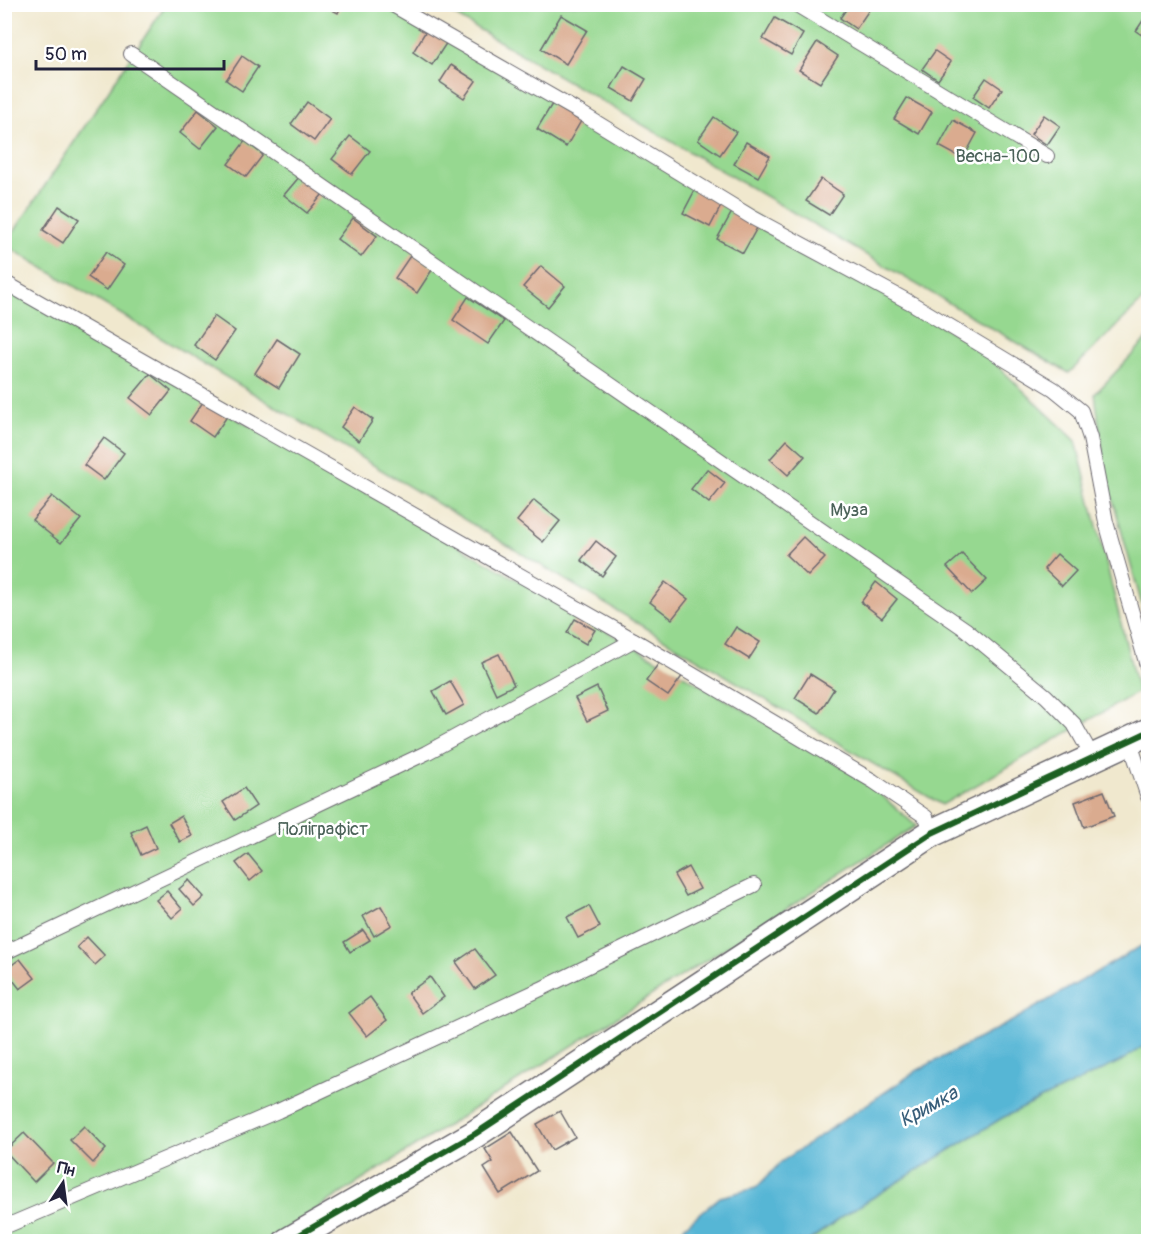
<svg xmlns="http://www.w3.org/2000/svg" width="1153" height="1246" viewBox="0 0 1153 1246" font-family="Pangolin,sans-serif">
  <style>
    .green { fill: #96d890; stroke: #5c7d66; stroke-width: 1.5 }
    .water { fill: #56b6d5; stroke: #3c6c88; stroke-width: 1.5 }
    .building { fill: #daab8f }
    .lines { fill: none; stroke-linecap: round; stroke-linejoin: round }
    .service-casing { stroke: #6a676e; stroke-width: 16 }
    .minor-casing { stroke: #6a676e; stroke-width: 30 }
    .service { stroke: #fff; stroke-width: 14 }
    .minor { stroke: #fff; stroke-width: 27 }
    .cycleway-casing { stroke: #fff; stroke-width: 10 }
    .cycleway { stroke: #1b5e20; stroke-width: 6 }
    .labels { text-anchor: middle; stroke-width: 5; stroke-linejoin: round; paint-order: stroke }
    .park-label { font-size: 18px; fill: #4b6259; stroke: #fff }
    .water-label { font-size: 20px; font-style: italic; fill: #375d79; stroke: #fff }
  </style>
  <rect width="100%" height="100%" fill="#fff"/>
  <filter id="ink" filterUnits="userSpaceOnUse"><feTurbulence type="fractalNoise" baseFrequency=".0167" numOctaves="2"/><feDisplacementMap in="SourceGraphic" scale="12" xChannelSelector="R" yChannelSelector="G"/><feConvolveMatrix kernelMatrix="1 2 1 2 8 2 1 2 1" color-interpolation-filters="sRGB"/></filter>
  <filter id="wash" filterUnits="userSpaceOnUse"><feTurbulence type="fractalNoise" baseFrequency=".008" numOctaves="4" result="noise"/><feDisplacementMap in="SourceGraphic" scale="24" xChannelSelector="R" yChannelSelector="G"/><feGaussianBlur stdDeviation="1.35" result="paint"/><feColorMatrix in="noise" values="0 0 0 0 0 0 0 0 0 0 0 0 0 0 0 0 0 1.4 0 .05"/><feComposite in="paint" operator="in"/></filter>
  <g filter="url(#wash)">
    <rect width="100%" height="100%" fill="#f0e8ce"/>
    <g class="green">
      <path d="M 166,5 L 398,5 L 979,348 L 1076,441 L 1138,692 L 942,805 L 5,245 Z"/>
      <path d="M 437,5 L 1148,5 L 1148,295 L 1069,373 Z"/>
      <path d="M 4,285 L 861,777 L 916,826 L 267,1241 L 5,1241 Z"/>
      <path d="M 1148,338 L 1148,627 L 1106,475 L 1095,394 Z"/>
      <path d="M 1148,1043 L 1148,1241 L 808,1242 L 846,1214 L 1002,1118 L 1121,1061 Z"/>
    </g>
    <path class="water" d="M 1148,942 L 1148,1043 L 1121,1061 L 1002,1118 L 846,1214 L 808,1241 L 675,1241 L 685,1226 L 720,1197 L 756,1188 L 781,1162 L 918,1070 L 1012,1021 Z"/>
    <g id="blocks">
      <g class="building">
        <path d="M 321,4 L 342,4 L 338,13 Z"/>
        <path d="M 849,5 L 861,5 L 869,10 L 856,29 L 840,18 Z"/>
        <path d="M 1148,13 L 1148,39 L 1136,31 Z"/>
        <path d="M 561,15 L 587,30 L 566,64 L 541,49 Z"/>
        <path d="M 775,18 L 803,34 L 791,55 L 763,39 Z"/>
        <path d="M 427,29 L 447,42 L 432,65 L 413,52 Z"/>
        <path d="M 817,42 L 838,56 L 820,83 L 799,70 Z"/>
        <path d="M 935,51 L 951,62 L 938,80 L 922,69 Z"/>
        <path d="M 242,56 L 258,67 L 242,91 L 226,80 Z"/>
        <path d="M 451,65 L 476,81 L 464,98 L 440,82 Z"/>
        <path d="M 624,66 L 646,79 L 633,101 L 611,88 Z"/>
        <path d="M 986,78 L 1002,89 L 989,108 L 973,97 Z"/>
        <path d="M 907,98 L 932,112 L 919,134 L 894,119 Z"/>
        <path d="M 307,102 L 330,119 L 314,141 L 291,124 Z"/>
        <path d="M 552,104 L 581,121 L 566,147 L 537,129 Z"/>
        <path d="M 198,110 L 218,126 L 200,149 L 180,133 Z"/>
        <path d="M 1044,115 L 1060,126 L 1047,145 L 1031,134 Z"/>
        <path d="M 714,117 L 736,132 L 720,155 L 698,140 Z"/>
        <path d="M 953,120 L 977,133 L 963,159 L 939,146 Z"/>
        <path d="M 350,136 L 370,151 L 352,174 L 332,159 Z"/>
        <path d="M 245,141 L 263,155 L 246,177 L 228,164 Z"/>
        <path d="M 746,142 L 770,156 L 758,177 L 734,164 Z"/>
        <path d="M 300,176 L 323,194 L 307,213 L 284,195 Z"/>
        <path d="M 821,179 L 843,194 L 829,215 L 806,201 Z"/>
        <path d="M 695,190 L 722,204 L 710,227 L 683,213 Z"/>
        <path d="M 59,206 L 79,219 L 63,243 L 43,230 Z"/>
        <path d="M 732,212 L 758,226 L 743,253 L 717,239 Z"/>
        <path d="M 353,218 L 377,236 L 361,257 L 337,239 Z"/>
        <path d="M 106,252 L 124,265 L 107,290 L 88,277 Z"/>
        <path d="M 412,253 L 434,267 L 417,293 L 395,278 Z"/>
        <path d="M 541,266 L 565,286 L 548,307 L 523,287 Z"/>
        <path d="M 468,297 L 504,321 L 488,344 L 453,320 Z"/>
        <path d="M 214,316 L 235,331 L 215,360 L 194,345 Z"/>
        <path d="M 277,339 L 300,354 L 279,388 L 255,373 Z"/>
        <path d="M 150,374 L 171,391 L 152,415 L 130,398 Z"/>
        <path d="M 205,399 L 228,415 L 213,437 L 190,421 Z"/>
        <path d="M 355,407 L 373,420 L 359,441 L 341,427 Z"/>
        <path d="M 104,438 L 124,453 L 104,480 L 84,465 Z"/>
        <path d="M 787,440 L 805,456 L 788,475 L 770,459 Z"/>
        <path d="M 707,469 L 725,483 L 709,503 L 691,489 Z"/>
        <path d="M 52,496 L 81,519 L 61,543 L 32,520 Z"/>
        <path d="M 534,500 L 560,521 L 543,542 L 517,521 Z"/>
        <path d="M 803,537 L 825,558 L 808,576 L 786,555 Z"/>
        <path d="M 596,541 L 616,557 L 602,576 L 581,560 Z"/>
        <path d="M 962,554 L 987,580 L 972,594 L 947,567 Z"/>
        <path d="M 1057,554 L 1076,571 L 1062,586 L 1044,569 Z"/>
        <path d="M 665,582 L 688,599 L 672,619 L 650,602 Z"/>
        <path d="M 876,582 L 897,599 L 882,618 L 861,602 Z"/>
        <path d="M 575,619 L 595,630 L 586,644 L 567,633 Z"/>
        <path d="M 736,627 L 760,642 L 749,659 L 725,644 Z"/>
        <path d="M 499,654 L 514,685 L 496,694 L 481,662 Z"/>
        <path d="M 661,660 L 683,675 L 668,696 L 646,681 Z"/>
        <path d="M 810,674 L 834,689 L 819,713 L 795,698 Z"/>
        <path d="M 450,681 L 464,705 L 446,715 L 433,691 Z"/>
        <path d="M 597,687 L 608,711 L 587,721 L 575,698 Z"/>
        <path d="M 244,788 L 256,806 L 235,820 L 223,802 Z"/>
        <path d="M 1104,791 L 1114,816 L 1084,827 L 1075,802 Z"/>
        <path d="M 181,816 L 192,836 L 180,842 L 169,823 Z"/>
        <path d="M 146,825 L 156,848 L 141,855 L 131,832 Z"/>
        <path d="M 248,854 L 262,871 L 250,881 L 236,863 Z"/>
        <path d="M 688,867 L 700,889 L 686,896 L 674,875 Z"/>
        <path d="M 189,880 L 204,897 L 194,906 L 179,889 Z"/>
        <path d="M 167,891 L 182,909 L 172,918 L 156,900 Z"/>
        <path d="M 381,906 L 392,925 L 374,936 L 363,916 Z"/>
        <path d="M 589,906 L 600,927 L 578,938 L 567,917 Z"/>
        <path d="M 363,930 L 370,940 L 350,952 L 344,942 Z"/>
        <path d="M 87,937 L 105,956 L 95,965 L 77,947 Z"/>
        <path d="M 475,949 L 495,975 L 475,989 L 456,962 Z"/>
        <path d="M 20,959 L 35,978 L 20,989 L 5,970 Z"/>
        <path d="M 430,977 L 444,997 L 422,1013 L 408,993 Z"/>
        <path d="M 370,997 L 387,1020 L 367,1036 L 349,1013 Z"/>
        <path d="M 560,1111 L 575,1137 L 552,1150 L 537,1124 Z"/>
        <path d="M 84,1126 L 106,1149 L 93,1163 L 70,1140 Z"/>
        <path d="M 512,1132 L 537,1171 L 500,1194 L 484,1168 L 493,1162 L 485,1149 Z"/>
        <path d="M 24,1133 L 53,1163 L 34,1182 L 5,1151 Z"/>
      </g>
    </g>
  </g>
  <g filter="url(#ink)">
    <use href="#blocks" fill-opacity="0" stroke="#6a676e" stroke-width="1.5"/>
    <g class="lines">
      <g class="service-casing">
        <g id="service">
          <path d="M 391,4 L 581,113 L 753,218 L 913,304 L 1054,389 L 1081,411 L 1090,438 L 1106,522 L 1148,669"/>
          <path d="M 795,4 L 1047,156"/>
          <path d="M 131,54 L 965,629 L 1046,696 L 1074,724 L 1092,756"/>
          <path d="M 4,282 L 634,640 L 873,781 L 926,817 L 932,833"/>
          <path d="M 1129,740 L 1148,797"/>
          <path d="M 4,953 L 426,753 L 634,640"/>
          <path d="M 4,1227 L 278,1111 L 543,988 L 754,885"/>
        </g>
      </g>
      <g class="minor-casing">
        <path id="minor" d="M 287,1242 L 475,1134 L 932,833 L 1148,732"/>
      </g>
      <use href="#service" class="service"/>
      <use href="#minor" class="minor"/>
      <g class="cycleway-casing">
        <path id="cycleway" d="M 287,1242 L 475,1134 L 932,833 L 1148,732"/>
      </g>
      <use href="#cycleway" class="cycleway"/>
    </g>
  </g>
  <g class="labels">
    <g class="park-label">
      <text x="998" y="162">Весна-100</text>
      <text x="849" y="516">Муза</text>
      <text x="323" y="835">Поліграфіст</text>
    </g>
    <g class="water-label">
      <text transform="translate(928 1106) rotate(-29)" y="7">Кримка</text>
    </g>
  </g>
  <rect width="1153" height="1246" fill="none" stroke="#fff" stroke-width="24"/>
  <g transform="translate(63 1183) rotate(13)" stroke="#ffffff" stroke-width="4.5" paint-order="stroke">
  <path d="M0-4.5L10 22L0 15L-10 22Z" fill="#22223b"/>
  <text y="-9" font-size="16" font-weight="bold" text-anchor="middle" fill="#22223b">Пн</text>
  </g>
  <path d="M36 60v9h188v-9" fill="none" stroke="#22223b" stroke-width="3"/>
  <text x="45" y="60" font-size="18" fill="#22223b" stroke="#ffffff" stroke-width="4.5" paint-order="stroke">50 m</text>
</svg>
